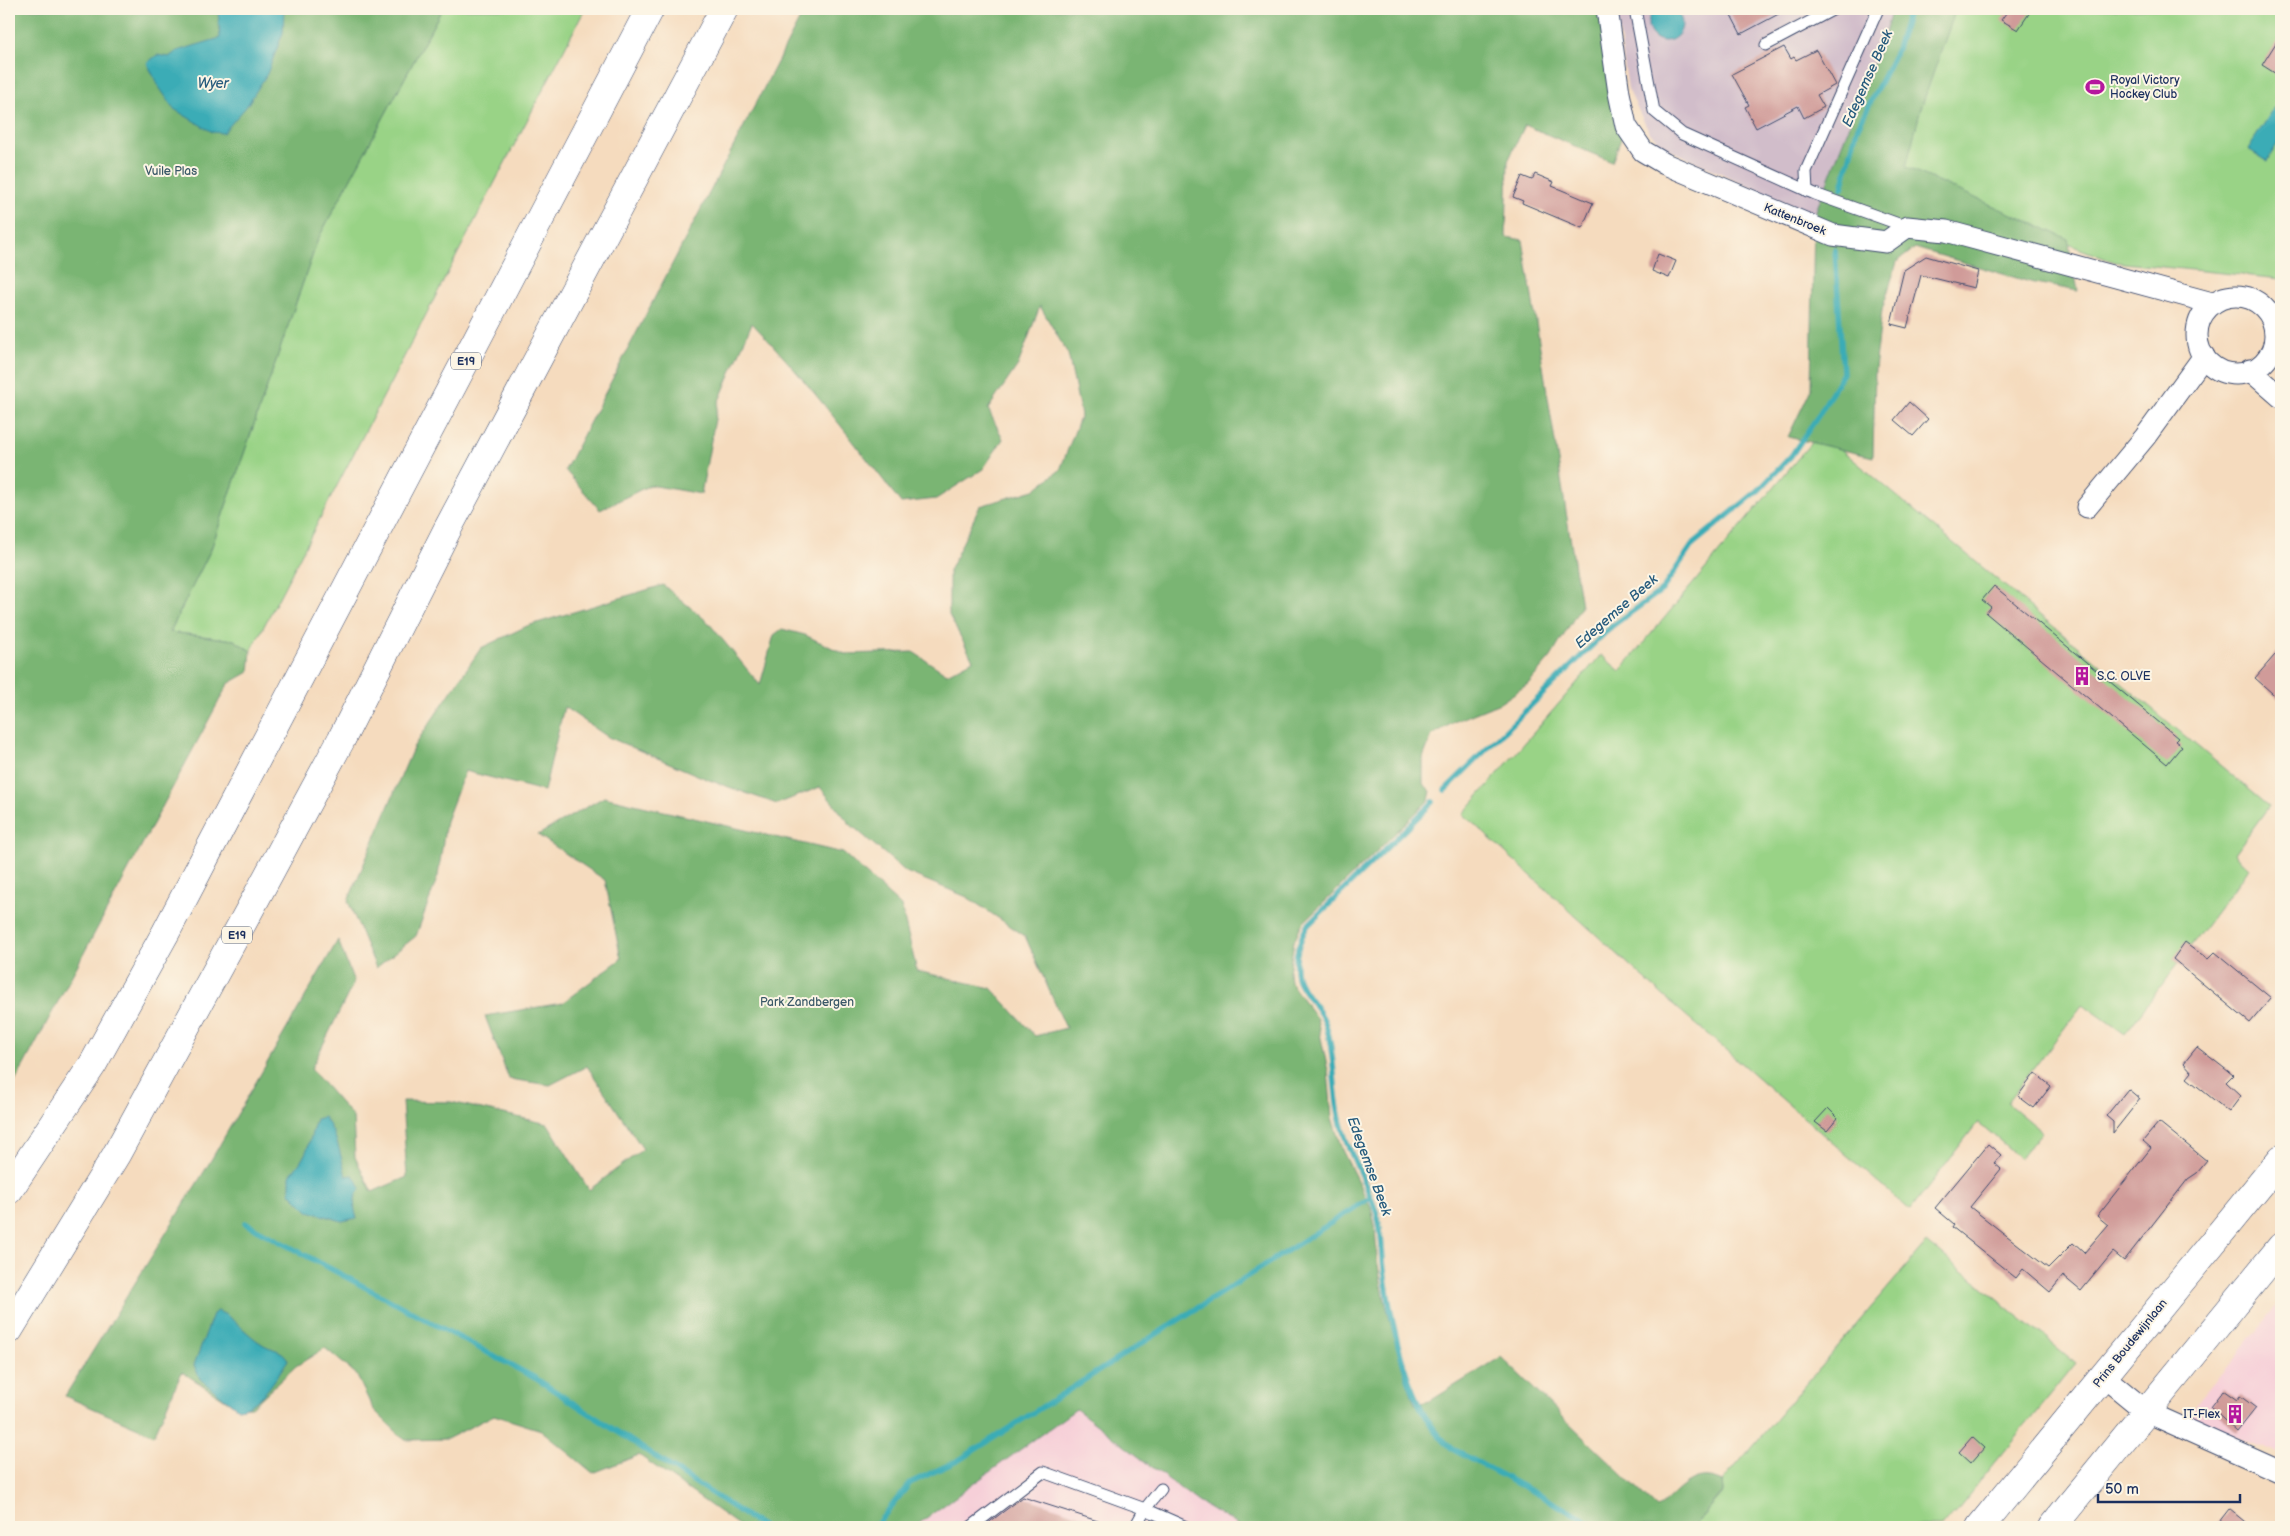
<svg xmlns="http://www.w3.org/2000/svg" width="2290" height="1536" viewBox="0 0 2290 1536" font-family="'Balsamiq Sans',sans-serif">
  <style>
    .built { fill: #f6cfd8 }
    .industrial { fill: #d1bdca }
    .green { fill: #99d386; stroke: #5a8172 }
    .forest { fill: #7ab573; stroke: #4a7268 }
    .water { fill: #3bacb6; stroke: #2b6e8a }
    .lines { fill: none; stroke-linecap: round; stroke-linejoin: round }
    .stream { stroke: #3bacb6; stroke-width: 5.5 }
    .building { fill: #d09b99 }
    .service-casing { stroke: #3c496c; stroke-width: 13 }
    .minor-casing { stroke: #3c496c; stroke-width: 23 }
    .secondary-casing { stroke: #3c496c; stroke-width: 29 }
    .motorway-casing { stroke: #3c496c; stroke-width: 29 }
    .service { stroke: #fff; stroke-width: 11 }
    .minor { stroke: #fff; stroke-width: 21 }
    .secondary { stroke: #fff; stroke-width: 28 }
    .motorway { stroke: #fff; stroke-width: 28 }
    .labels { text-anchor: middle; stroke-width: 4; stroke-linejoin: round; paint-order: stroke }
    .shield { fill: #fcf5e5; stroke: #5e6a86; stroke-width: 1 }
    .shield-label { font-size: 11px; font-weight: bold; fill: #1b2f5e }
    .poi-label { font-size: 12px; fill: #1b2f5e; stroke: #fcf5e5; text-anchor: start }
    .park-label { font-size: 12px; fill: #3a5868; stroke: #fcf5e5 }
    .street-label { font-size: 12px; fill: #1b2f5e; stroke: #fcf5e5 }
    .water-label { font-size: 14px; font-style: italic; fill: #265b7d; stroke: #fcf5e5 }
  </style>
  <rect width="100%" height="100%" fill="#fcf5e5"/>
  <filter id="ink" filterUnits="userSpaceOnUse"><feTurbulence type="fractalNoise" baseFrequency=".02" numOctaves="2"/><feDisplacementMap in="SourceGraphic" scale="10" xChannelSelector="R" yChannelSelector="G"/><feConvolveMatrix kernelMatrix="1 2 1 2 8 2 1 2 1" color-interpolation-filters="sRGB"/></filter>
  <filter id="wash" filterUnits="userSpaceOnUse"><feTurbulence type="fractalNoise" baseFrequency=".0096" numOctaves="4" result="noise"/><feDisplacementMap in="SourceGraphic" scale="20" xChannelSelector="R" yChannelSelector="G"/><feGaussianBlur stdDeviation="1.12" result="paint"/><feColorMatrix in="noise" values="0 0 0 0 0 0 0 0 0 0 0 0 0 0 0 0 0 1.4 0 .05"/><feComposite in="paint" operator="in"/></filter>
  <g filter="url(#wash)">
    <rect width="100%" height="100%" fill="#f5dbbe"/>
    <g class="built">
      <path d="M 2281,1301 L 2281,1454 L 2184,1419 Z"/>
      <path d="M 1076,1409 L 1198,1502 L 1242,1527 L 914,1527 Z"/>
    </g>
    <path class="industrial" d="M 1616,9 L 1892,9 L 1883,40 L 1814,216 L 1666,148 L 1649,132 L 1628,89 Z"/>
    <g class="green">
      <path d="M 442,9 L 585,9 L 251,651 L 234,640 L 170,632 L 211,549 L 318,239 Z"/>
      <path d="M 1945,9 L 2281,9 L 2281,279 L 2114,262 L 1892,175 Z"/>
      <path d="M 1820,432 L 2269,806 L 2234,854 L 2249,868 L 2125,1034 L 2083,1004 L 2007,1103 L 2042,1132 L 2020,1158 L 1978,1122 L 1910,1210 L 1667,999 L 1463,814 L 1601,655 L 1620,671 Z"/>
      <path d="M 1927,1242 L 2076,1363 L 1943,1527 L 1693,1527 L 1723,1493 L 1722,1482 Z"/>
    </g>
    <g class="forest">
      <path d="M 9,9 L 442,9 L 318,239 L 211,549 L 170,632 L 234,640 L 251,651 L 249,672 L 228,684 L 9,1093 Z"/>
      <path d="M 805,9 L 1607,9 L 1626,126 L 1612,162 L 1525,125 L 1508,161 L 1506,237 L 1523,240 L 1581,606 L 1551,657 L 1528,684 L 1500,703 L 1456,721 L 1432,735 L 1423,758 L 1423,784 L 1431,791 L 1429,800 L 1301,925 L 1294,941 L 1289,972 L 1290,982 L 1317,1019 L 1328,1071 L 1332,1118 L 1342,1150 L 1371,1208 L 1375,1226 L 1377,1260 L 1384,1297 L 1401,1364 L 1415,1404 L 1430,1401 L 1501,1357 L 1658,1509 C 1679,1491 1693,1468 1722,1482 L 1723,1492 L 1693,1527 L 1242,1527 L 1198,1502 L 1076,1409 L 914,1527 L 741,1527 L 639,1455 L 593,1473 L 541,1430 L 494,1415 L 447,1439 L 405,1440 L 373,1409 L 356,1374 L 325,1348 L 296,1366 L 252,1407 L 238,1408 L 182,1372 L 154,1435 L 65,1396 L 207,1167 L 338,940 L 354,982 L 311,1069 L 353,1117 L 355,1157 L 372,1192 L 407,1177 L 402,1101 L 451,1102 L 548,1124 L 589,1190 L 643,1149 L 587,1066 L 550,1085 L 509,1079 L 485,1016 L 562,1003 L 621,959 L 605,880 L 538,835 L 604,797 L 843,853 L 901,906 L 917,971 L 991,988 L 1035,1036 L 1066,1028 L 1025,936 L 967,897 L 906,872 L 850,824 L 820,787 L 777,804 L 709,780 L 608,737 L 564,707 L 544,791 L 465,771 L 446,821 L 438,876 L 416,936 L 376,968 L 348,901 L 414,746 L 481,648 L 527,626 L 663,585 L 708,622 L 760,685 L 774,635 L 782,629 L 805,635 L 845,654 L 913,652 L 947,674 L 973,660 L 949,615 L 949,571 L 980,506 L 1034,490 L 1060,470 L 1081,415 L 1068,354 L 1040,306 L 1018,365 L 988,409 L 1003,439 L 983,469 L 936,499 L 901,503 C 853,441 806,379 752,323 L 718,403 L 701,494 L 650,485 L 600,510 L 565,470 Z"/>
      <path d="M 1892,9 L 1956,9 L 1921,108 L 1906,167 L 2068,239 L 2078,291 L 2030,282 L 1915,248 L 1897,262 L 1882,310 L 1875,369 L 1873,457 L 1788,437 L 1811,389 L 1814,216 L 1883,40 Z"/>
    </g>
    <g class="water">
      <circle cx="1665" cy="24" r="17"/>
      <path d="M 218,9 L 284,9 L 283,33 L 267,74 L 246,107 L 223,133 L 212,132 L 174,109 L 159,87 L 147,63 L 157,55 L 169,57 L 177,51 L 220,38 Z"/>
      <path d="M 2281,97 L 2281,138 L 2267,161 L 2248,149 Z"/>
      <path d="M 324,1117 C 338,1135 340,1155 346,1176 L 353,1175 L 361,1188 C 353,1197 353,1207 357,1218 L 342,1221 L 308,1211 L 290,1193 L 290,1175 C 309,1154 308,1145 316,1119 Z"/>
      <path d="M 218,1311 C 235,1318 247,1335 262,1344 C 271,1350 283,1349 288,1360 C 276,1377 261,1407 238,1409 L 200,1379 L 194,1365 L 213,1314 Z"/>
    </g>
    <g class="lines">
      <g class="stream">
        <path d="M 1842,188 L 1857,129 L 1897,49 L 1909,9"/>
        <path d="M 1445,790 L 1612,626 L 1662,590 L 1693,544 L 1759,490 L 1791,456 L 1818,416 L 1843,373 L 1835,250"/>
        <path d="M 1433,802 L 1307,926 C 1299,941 1293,960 1297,977 C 1300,991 1321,1008 1326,1025 C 1335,1053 1333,1086 1339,1115 C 1346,1151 1366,1180 1377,1214 C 1382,1232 1382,1251 1384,1270 C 1392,1326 1407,1413 1454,1450 L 1599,1527"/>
        <path d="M 245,1223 L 535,1378 L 763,1527"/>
        <path d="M 875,1527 L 910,1483 L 959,1460 L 1370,1198"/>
      </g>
    </g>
    <g id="blocks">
      <g class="building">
        <path d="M 1743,9 L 1788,9 L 1741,34 L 1731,15 Z"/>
        <path d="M 2009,9 L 2032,9 L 2018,30 L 2001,20 Z"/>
        <path d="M 2281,35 L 2281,77 L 2262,65 Z"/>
        <path d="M 1784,47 L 1791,59 L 1794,57 L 1796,60 L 1816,50 L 1835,85 L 1817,95 L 1824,107 L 1804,118 L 1798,106 L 1756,128 L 1745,107 L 1749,105 L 1732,74 Z"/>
        <path d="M 1535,174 L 1554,182 L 1552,186 L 1593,203 L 1582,228 L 1522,203 L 1523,201 L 1513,197 L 1522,176 L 1532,180 Z"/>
        <path d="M 1658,254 L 1676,261 L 1669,278 L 1652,271 Z"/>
        <path d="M 1926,256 L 1978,271 L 1974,288 L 1921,275 L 1907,328 L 1891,324 L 1904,270 Z"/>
        <path d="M 1909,402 L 1928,419 L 1913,436 L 1894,420 Z"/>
        <path d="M 1994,586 L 2178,738 L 2175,741 L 2182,746 L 2167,764 L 1986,613 L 1991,607 L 1982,600 Z"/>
        <path d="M 2281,648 L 2281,701 L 2255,678 Z"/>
        <path d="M 2185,942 L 2208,959 L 2215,952 L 2271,998 L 2250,1023 L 2173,959 Z"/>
        <path d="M 2197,1047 L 2233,1075 L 2226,1082 L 2241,1096 L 2229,1112 L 2187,1078 L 2192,1072 L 2184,1063 Z"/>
        <path d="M 2035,1073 L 2051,1086 L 2034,1108 L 2018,1096 Z"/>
        <path d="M 2128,1089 L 2140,1099 L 2113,1133 L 2113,1122 L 2106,1116 Z"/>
        <path d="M 1828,1108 L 1838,1118 L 1827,1131 L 1815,1122 Z"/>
        <path d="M 2159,1122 L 2207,1161 L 2197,1173 L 2188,1179 L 2124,1261 L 2113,1252 L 2081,1291 L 2063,1276 L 2050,1292 L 2023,1269 L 2016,1278 L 1952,1227 L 1954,1224 L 1935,1208 L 1988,1144 L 2001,1155 L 1994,1163 L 2001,1169 L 1970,1207 L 2048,1268 L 2073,1243 L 2084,1253 L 2108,1225 L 2097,1216 L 2151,1148 L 2143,1141 Z"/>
        <path d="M 2223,1390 L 2237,1400 L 2240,1396 L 2256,1408 L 2237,1432 L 2210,1407 Z"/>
        <path d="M 1972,1437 L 1984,1448 L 1971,1463 L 1959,1452 Z"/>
        <path d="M 1023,1497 L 1107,1524 L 1106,1527 L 983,1527 Z"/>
        <path d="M 2229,1509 L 2251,1527 L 2215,1527 Z"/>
      </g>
    </g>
  </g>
  <g filter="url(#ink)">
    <use href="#blocks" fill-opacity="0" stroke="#3c496c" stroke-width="1"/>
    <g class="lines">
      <g class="service-casing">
        <g id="service">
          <path d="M 1635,9 L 1654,111 L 1682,134 L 1815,194 L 1907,227"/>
          <path d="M 1766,45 L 1834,9"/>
          <path d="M 1807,191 L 1806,171 L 1878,9"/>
          <path d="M 971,1527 L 1043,1472 L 1145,1509 L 1161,1489"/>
          <path d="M 1135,1527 L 1145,1509 L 1186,1527"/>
        </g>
      </g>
      <g class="minor-casing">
        <g id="minor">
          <path d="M 1607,9 L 1619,93 L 1626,126 L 1643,151 L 1665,164 L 1833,235 L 1886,242 L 1907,227 L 1946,231 L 2212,303"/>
          <circle cx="2236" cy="335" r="39"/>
          <path d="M 2250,370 L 2281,397"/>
          <path d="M 2087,507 L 2145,437 L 2204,356"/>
          <path d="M 2103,1376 L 2147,1412 L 2281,1472"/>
        </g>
      </g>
      <g class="secondary-casing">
        <g id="secondary">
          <path d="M 1980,1527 L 2281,1159"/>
          <path d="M 2052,1527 L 2281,1247"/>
        </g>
      </g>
      <g class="motorway-casing">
        <g id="motorway">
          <path d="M 9,1190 L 93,1064 L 166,932 L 650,9"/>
          <path d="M 9,1330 L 116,1155 L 256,898 L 341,740 L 447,530 L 724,9"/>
        </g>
      </g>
      <use href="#service" class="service"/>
      <use href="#minor" class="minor"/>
      <use href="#secondary" class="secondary"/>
      <use href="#motorway" class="motorway"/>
    </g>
  </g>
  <defs>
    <g id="stadium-bare" transform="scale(1.5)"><path d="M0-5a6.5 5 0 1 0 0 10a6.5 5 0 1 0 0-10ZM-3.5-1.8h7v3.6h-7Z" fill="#b5179e" stroke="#fcf5e5" stroke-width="2.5" paint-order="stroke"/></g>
    <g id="building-bare" transform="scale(1.5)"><path d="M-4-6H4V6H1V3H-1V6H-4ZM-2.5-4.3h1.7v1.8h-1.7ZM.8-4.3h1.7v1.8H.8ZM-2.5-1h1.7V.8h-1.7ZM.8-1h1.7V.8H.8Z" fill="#b5179e" stroke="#fcf5e5" stroke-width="2.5" paint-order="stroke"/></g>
  </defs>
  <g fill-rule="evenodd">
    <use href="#stadium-bare" x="2095" y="87"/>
    <use href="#building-bare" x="2082" y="676"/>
    <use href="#building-bare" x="2235" y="1414"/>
  </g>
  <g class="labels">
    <g class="shield">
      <rect x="451" y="352.5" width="30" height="17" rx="4"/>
      <rect x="222" y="926.5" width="30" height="17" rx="4"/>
    </g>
    <g class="shield-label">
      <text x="466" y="365">E19</text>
      <text x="237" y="939">E19</text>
    </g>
    <g class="poi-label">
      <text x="2110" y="84">Royal Victory<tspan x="2110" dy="14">Hockey Club</tspan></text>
      <text x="2097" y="680">S.C. OLVE</text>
      <text x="2220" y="1418" text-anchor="end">IT-Flex</text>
    </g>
    <g class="park-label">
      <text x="171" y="175">Vuile Plas</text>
      <text x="807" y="1006">Park Zandbergen</text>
    </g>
    <g class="street-label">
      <text transform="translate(1795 219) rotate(22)" y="4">Kattenbroek</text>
      <text transform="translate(2130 1343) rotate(-51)" y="4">Prins Boudewijnlaan</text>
    </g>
    <g class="water-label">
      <text transform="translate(1867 78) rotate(-66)" y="5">Edegemse Beek</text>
      <text x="213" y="88">Wyer</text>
      <text transform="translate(1616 611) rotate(-41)" y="5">Edegemse Beek</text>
      <text transform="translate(1370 1166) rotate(70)" y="5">Edegemse Beek</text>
    </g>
  </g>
  <rect width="2290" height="1536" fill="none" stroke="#fcf5e5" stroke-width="30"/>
  <path d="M2098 1494v8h142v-8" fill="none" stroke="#1b2f5e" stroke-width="2.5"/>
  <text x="2105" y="1494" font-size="15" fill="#1b2f5e" stroke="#fcf5e5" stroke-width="4" paint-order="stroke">50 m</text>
</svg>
